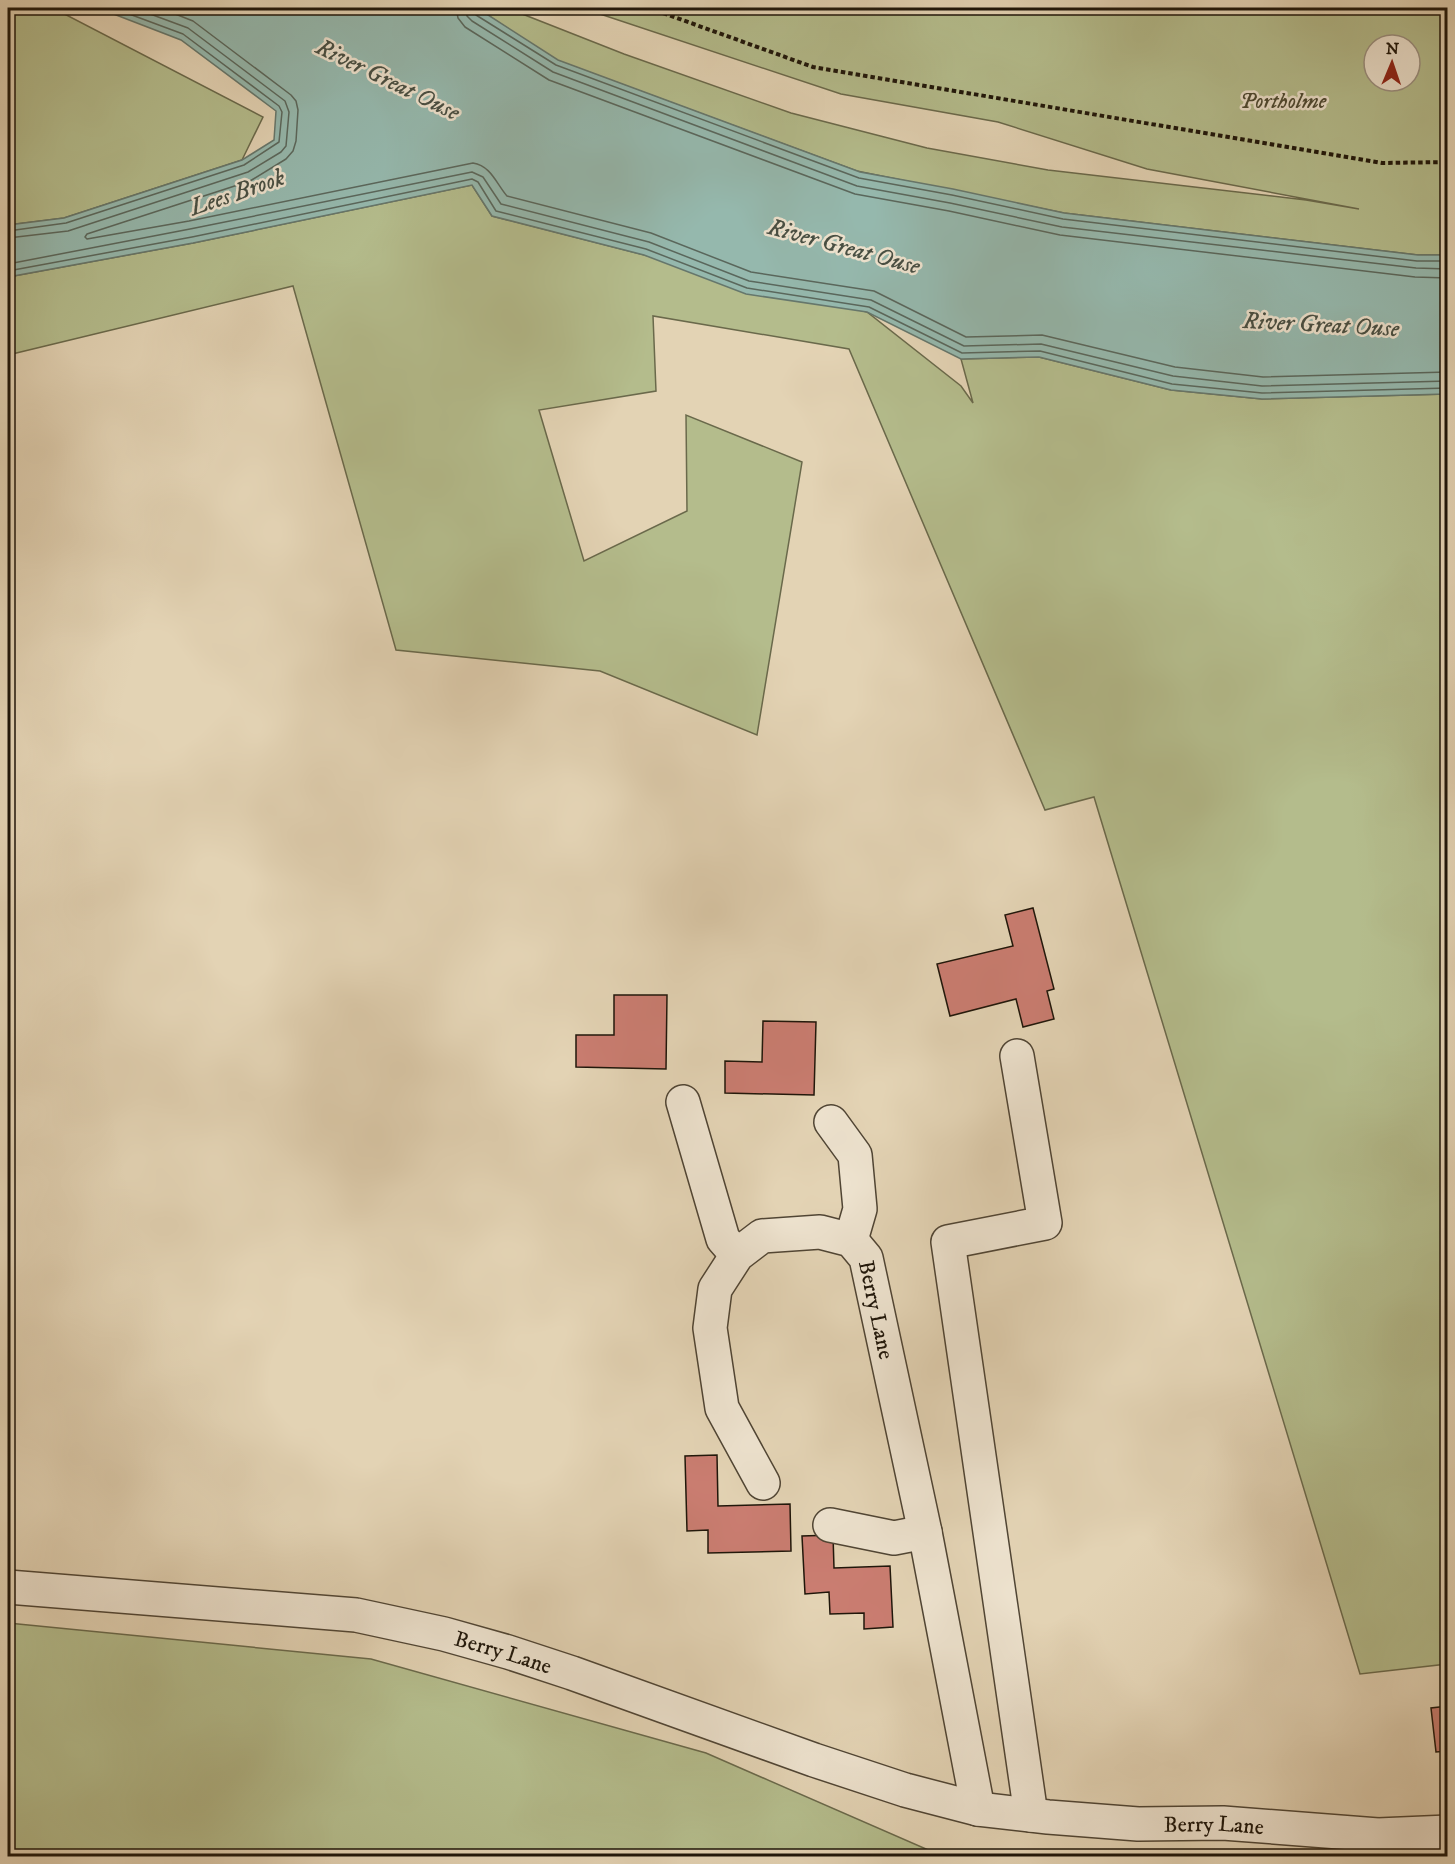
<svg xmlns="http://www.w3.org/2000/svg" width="1455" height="1864" viewBox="0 0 1455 1864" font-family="'IM FELL DW Pica',serif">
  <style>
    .green { fill: #b4bc8c; stroke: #6a694b; stroke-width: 1.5; fill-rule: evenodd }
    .water { fill: #95b8ad; stroke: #66776c; stroke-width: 1.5 }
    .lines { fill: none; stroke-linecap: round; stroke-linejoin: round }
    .shore { stroke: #5a675c; stroke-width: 1.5 }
    .building { fill: #ca7d71; stroke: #1f160a; stroke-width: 1.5 }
    .minor-casing { stroke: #504534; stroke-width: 36 }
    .path { stroke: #1f160a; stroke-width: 4; stroke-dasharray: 4.5 3; stroke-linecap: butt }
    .minor { stroke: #ede2ce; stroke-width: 33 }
    .labels { text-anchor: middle; stroke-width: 5; stroke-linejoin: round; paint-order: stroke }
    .park-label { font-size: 22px; font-style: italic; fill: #4c4831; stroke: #ede2ce }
    .street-label { font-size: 22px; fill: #1f160a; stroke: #ede2ce }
    .water-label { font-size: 24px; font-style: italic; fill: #484f43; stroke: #ede2ce }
  </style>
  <rect width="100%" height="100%" fill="#e3d3b4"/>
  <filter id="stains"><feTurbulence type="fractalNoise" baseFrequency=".00333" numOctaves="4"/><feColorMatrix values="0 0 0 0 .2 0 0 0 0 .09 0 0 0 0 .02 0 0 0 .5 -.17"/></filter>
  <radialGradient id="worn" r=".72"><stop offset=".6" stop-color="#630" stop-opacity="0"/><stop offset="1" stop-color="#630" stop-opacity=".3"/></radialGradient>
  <g class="green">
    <path d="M 8,8 L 53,8 L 263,117 L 242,160 L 64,218 L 8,225 Z"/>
    <path d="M 474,8 L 507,8 L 624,54 L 791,113 L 927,148 L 1048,170 L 1306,200 L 1359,209 L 1147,169 L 998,122 L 841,94 L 582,8 L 1447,8 L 1447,255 L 1418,255 L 1064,213 L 857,171 L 553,59 L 483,12 ZM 1374,45 L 1410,45 L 1410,81 L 1374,81 Z"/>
    <path d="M 472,185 L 492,216 L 867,312 L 961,386 L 973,403 L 961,359 L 1039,357 L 1171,390 L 1262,399 L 1447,394 L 1447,1664 L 1360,1674 L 1094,797 L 1045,810 L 849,349 L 653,316 L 656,391 L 539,410 L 584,561 L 687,511 L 686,415 L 802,462 L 757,735 L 600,671 L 396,650 L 293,286 L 8,355 L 8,277 L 193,243 Z"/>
    <path d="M 8,1623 L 371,1659 L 706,1753 L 942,1856 L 1140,1856 L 8,1856 Z"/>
  </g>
  <path class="water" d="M 98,8 L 474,8 L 485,13 L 558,60 L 860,172 L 953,189 L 1064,213 L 1418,255 L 1447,255 L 1447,394 L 1262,399 L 1171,390 L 1039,357 L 961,359 L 867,312 L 746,294 L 644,255 L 492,216 L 472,185 L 193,243 L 8,277 L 8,225 L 64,218 L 242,160 L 274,140 L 276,111 L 181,40 Z"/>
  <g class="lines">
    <g class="shore">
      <path d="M 160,8 L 193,21 L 291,95 L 296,101 L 298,110 L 296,141 L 293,151 L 286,159 L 250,181 L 87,234 L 85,237 L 87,239 L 189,221 L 473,163 C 491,166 496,183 507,196 L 651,233 L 751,272 L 874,291 L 966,337 L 1042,335 L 1175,367 L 1263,377 L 1448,372"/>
      <path d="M 456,8 L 458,18 L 465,27 L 549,80 L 855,194 L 949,211 L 1060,235 L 1415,277 L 1448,278"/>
      <path d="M 465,8 L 467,16 L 472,21 L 553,72 L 857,186 L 950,203 L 1062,227 L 1416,268 L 1448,269"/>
      <path d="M 473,8 L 476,15 L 556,65 L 859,178 L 952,195 L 1063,219 L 1417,261 L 1448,261"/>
      <path d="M 8,231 L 66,223 L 244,165 L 279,142 L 282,112 L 279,106 L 183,34 L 113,8"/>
      <path d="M 8,238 L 68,231 L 248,172 L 281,152 L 286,146 L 289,112 L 285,101 L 188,28 L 134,8"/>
      <path d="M 8,264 L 190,229 L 472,172 L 483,177 L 501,204 L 649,242 L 749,281 L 871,300 L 964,346 L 1041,344 L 1173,376 L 1262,386 L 1448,381"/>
      <path d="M 8,271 L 192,237 L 472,179 L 478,182 L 496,211 L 646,249 L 747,288 L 869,307 L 962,353 L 1040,351 L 1172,384 L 1262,393 L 1448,388"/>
    </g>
  </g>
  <g class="building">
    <path d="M 1033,908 L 1054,989 L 1047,991 L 1054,1019 L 1023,1027 L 1016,999 L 950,1016 L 937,964 L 1013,946 L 1005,915 Z"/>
    <path d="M 614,995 L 667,995 L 666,1069 L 576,1067 L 576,1035 L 614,1035 Z"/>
    <path d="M 763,1021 L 816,1022 L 814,1095 L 725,1093 L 725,1061 L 762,1062 Z"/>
    <path d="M 717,1455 L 718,1506 L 790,1504 L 791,1551 L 708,1553 L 708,1530 L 687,1531 L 685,1456 Z"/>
    <path d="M 833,1535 L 834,1568 L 890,1566 L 893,1627 L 864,1629 L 864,1613 L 830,1614 L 829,1592 L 805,1594 L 802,1536 Z"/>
    <path d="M 1448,1706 L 1448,1751 L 1436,1752 L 1431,1708 Z"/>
  </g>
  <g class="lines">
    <g class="minor-casing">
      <g id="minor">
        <path d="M 1017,1056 L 1045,1223 L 948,1242 L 1031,1815"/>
        <path d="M 683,1102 L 723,1239 L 737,1255"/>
        <path d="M 831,1122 L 855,1155 L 860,1209 L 851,1240"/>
        <path id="s1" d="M 763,1483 L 722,1408 L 710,1328 L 715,1289 L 737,1255 L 762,1236 L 820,1232 L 851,1240 L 866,1258 L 925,1532 L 978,1809"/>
        <path d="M 830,1525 L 894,1538 L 925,1532"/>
        <path id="s2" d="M 8,1587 L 356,1615 L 444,1634 L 508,1652 L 572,1673 L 814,1760 L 905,1790 L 978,1809 L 1048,1817 L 1138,1824 L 1223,1823 L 1378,1835 L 1448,1832"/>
      </g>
    </g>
    <path class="path" d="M 649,8 L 813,67 L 1382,163 L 1448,162"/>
    <use href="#minor" class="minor"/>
  </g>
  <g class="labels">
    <g class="park-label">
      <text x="1283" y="108">Portholme</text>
    </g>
    <g class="street-label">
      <text dy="8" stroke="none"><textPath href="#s1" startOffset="444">Berry Lane</textPath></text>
      <text dy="8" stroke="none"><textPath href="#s2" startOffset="501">Berry Lane</textPath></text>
      <text dy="8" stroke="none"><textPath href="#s2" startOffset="1238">Berry Lane</textPath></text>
    </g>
    <g class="water-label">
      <text transform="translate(388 79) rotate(26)" y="8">River Great Ouse</text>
      <text transform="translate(237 192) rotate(-19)" y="8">Lees Brook</text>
      <text transform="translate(844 246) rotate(15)" y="8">River Great Ouse</text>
      <text transform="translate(1321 324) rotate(3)" y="8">River Great Ouse</text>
    </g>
  </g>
  <rect width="1455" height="1864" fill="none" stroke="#e3d3b4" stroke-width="30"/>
  <rect x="9" y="9" width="1437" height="1846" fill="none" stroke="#1f160a" stroke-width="3"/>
  <rect x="15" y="15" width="1425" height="1834" fill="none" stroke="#1f160a" stroke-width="1.5"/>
  <g transform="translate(1392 63) rotate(2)"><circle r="28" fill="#ede2ce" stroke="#9b9080" stroke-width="1.5"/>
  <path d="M0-4.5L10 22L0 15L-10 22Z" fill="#8f2418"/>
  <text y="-9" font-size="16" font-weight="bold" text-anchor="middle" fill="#1f160a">N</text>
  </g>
  <rect width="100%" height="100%" filter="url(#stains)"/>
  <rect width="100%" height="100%" fill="url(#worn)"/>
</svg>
